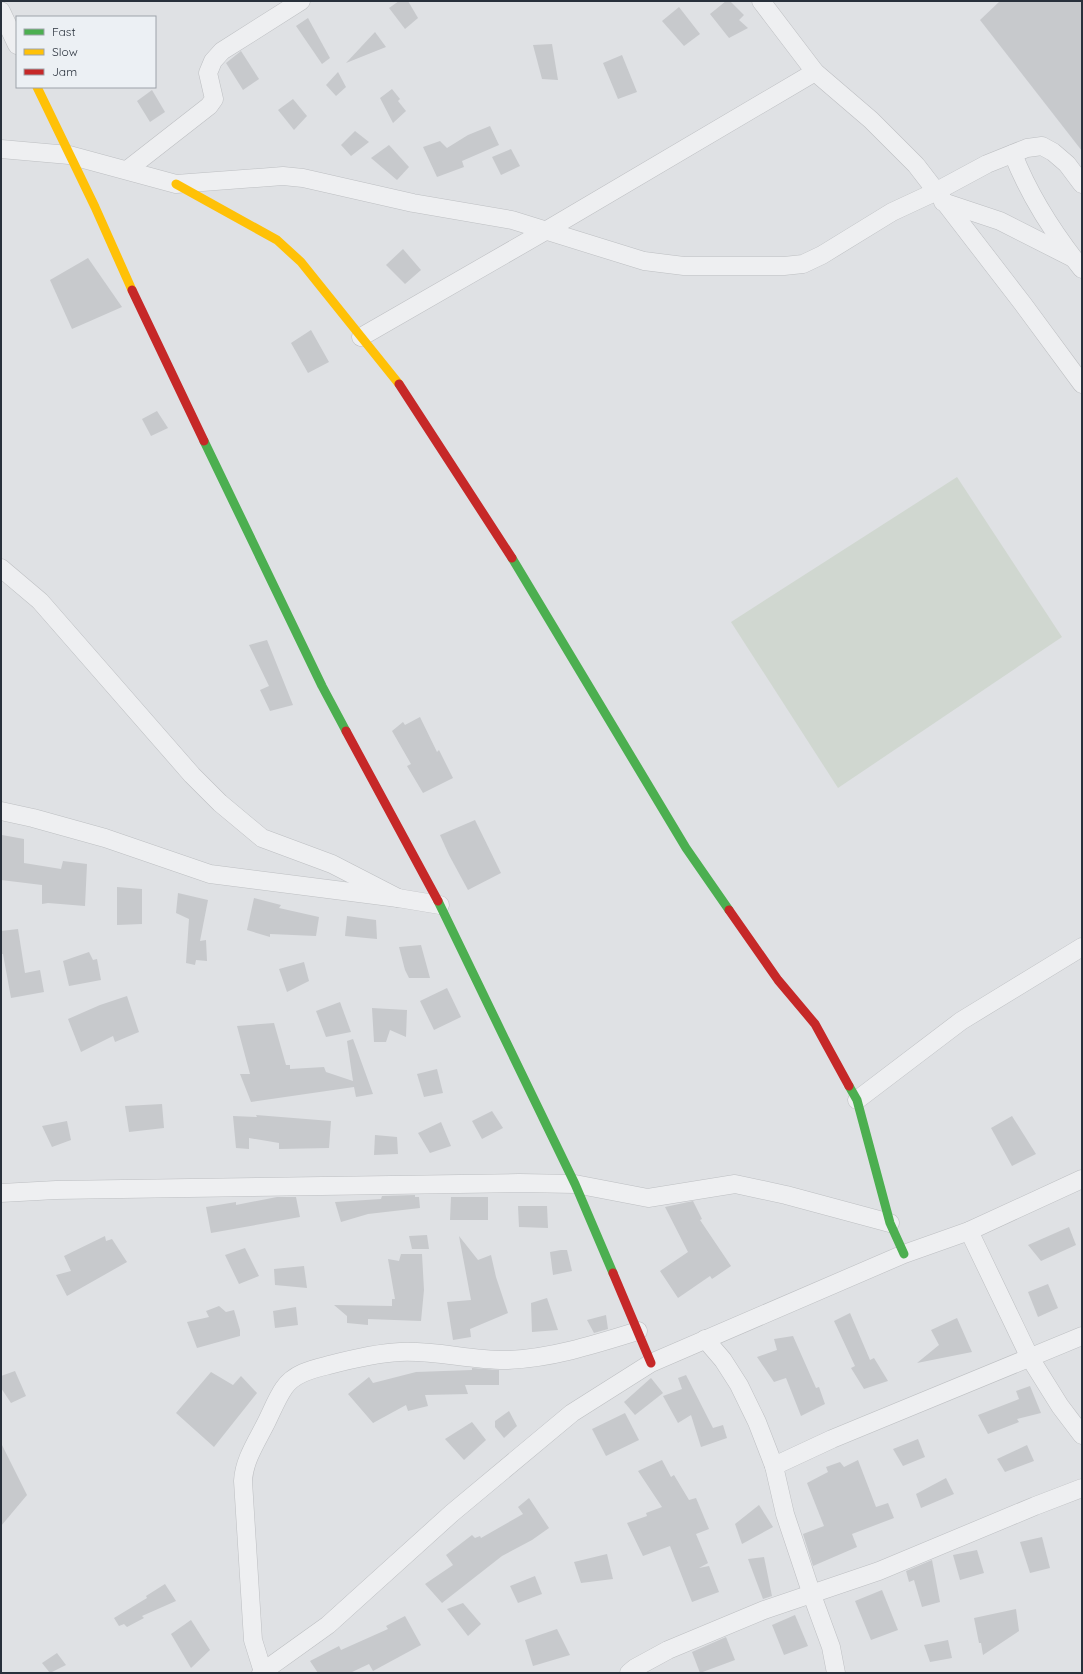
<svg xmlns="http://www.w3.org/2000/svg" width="1083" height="1674" viewBox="0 0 1083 1674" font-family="Quicksand,sans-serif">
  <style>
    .green { fill: #d0d7d0 }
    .building { fill: #c7c9cc }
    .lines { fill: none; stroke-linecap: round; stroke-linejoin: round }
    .street-casing { stroke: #bdbfc2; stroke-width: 19 }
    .street { stroke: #eeeff1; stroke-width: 18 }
    .fast { stroke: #4caf50; stroke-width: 9 }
    .slow { stroke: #ffc107; stroke-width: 9 }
    .jam { stroke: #c62828; stroke-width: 9 }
  </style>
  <rect width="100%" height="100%" fill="#dfe1e4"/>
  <path class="green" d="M 957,477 L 1062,637 L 838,788 L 731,622 Z"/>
  <g class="building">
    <path d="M 399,1 L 408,1 L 418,18 L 405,29 L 389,8 Z"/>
    <path d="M 726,1 L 730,1 L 744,15 L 739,20 L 748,28 L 729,38 L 710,14 Z"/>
    <path d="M 1000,1 L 1082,1 L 1082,151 L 980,20 Z"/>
    <path d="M 679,7 L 700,34 L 684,46 L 662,21 Z"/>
    <path d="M 308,18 L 330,58 L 322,64 L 296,26 Z"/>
    <path d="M 375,32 L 386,47 L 346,63 Z"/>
    <path d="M 552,44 L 558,80 L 542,79 L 533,45 Z"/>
    <path d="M 241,51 L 259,79 L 243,90 L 226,63 Z"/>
    <path d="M 622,55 L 637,92 L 618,99 L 603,63 Z"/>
    <path d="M 338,72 L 346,87 L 336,96 L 326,85 Z"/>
    <path d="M 392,89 L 400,99 L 398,101 L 406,111 L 393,123 L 380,98 Z"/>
    <path d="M 152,90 L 165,112 L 150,122 L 137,101 Z"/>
    <path d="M 293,99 L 307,116 L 294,130 L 278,110 Z"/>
    <path d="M 490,126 L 499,145 L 462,161 L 464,167 L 437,177 L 423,147 L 440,141 L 447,148 L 468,135 Z"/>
    <path d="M 355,131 L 369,142 L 351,156 L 341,145 Z"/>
    <path d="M 389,145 L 409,167 L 397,180 L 371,158 Z"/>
    <path d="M 511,149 L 520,166 L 501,175 L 492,157 Z"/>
    <path d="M 403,249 L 421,270 L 405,284 L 386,265 Z"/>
    <path d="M 88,258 L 122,307 L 72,329 L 50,280 Z"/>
    <path d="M 311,330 L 329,362 L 308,373 L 291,343 Z"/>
    <path d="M 157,411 L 168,428 L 151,436 L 142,419 Z"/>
    <path d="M 267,640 L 293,705 L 270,711 L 260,690 L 269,686 L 249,645 Z"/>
    <path d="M 420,717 L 437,752 L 439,750 L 453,778 L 423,793 L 407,766 L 411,764 L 392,731 L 403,722 L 405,725 Z"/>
    <path d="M 475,820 L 501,873 L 468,890 L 449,855 L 440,835 Z"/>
    <path d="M 2,835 L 24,839 L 24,863 L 61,869 L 63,861 L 87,864 L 85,906 L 48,903 L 42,904 L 42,885 L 1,880 Z"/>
    <path d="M 117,887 L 142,889 L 142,924 L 117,925 Z"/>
    <path d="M 178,893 L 208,900 L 200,941 L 206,940 L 207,961 L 196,960 L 195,965 L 186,963 L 189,919 L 176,913 Z"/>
    <path d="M 254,898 L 281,905 L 279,908 L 319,917 L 316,936 L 270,934 L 270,937 L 247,930 Z"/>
    <path d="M 347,916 L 376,920 L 377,939 L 345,936 Z"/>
    <path d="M 18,929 L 25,973 L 40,970 L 44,992 L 11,998 L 3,954 L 1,954 L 1,931 Z"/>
    <path d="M 421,945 L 430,978 L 409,978 L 405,970 L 399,947 Z"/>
    <path d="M 89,952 L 93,960 L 97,959 L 101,980 L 69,986 L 63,961 Z"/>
    <path d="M 304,962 L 309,981 L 287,992 L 279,969 Z"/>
    <path d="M 447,988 L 461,1017 L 434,1030 L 420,1001 Z"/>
    <path d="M 127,996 L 139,1032 L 115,1042 L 113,1036 L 81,1052 L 68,1019 L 100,1005 Z"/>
    <path d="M 340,1002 L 351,1032 L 326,1037 L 316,1011 Z"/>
    <path d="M 372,1008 L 407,1010 L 406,1037 L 390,1030 L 386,1042 L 374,1042 Z"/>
    <path d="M 274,1023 L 286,1065 L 290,1065 L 290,1069 L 324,1067 L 326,1072 L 353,1081 L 347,1041 L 353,1039 L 373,1094 L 356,1097 L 354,1087 L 251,1102 L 240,1074 L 250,1074 L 237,1026 Z"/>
    <path d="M 437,1069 L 443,1093 L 424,1097 L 417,1074 Z"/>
    <path d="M 162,1104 L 164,1128 L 129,1132 L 125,1106 Z"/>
    <path d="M 492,1111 L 503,1128 L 482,1139 L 472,1121 Z"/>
    <path d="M 256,1115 L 331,1121 L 329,1148 L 279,1149 L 279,1143 L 249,1138 L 249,1149 L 236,1148 L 233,1116 L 257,1117 Z"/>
    <path d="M 1012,1116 L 1036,1154 L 1012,1166 L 991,1128 Z"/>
    <path d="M 67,1121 L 71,1140 L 52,1147 L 42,1126 Z"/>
    <path d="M 441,1122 L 451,1146 L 430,1153 L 418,1133 Z"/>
    <path d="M 375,1135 L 397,1137 L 398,1154 L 374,1155 Z"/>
    <path d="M 415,1195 L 415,1197 L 419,1197 L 420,1208 L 368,1214 L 341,1222 L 335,1202 L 381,1199 L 382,1196 Z"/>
    <path d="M 277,1197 L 296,1197 L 300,1217 L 211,1233 L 206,1207 L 236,1202 L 236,1205 Z"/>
    <path d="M 451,1197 L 488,1197 L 488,1220 L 450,1220 Z"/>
    <path d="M 693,1201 L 702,1219 L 700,1220 L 731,1266 L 712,1279 L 710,1276 L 678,1298 L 660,1271 L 688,1252 L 665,1207 Z"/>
    <path d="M 518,1206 L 547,1206 L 548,1228 L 519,1227 Z"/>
    <path d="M 1069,1227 L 1076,1245 L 1041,1261 L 1028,1245 Z"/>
    <path d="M 427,1235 L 429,1249 L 412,1249 L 409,1236 Z"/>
    <path d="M 105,1236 L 106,1241 L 112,1239 L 127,1262 L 67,1296 L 56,1275 L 71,1271 L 64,1256 Z"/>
    <path d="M 459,1236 L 478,1260 L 491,1255 L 496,1277 L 508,1313 L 470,1329 L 471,1337 L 453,1340 L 447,1302 L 471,1300 Z"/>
    <path d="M 245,1248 L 259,1276 L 239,1284 L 225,1255 Z"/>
    <path d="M 561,1250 L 567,1250 L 572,1271 L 553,1275 L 550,1252 Z"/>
    <path d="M 401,1254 L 422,1254 L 424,1290 L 421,1321 L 368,1319 L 368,1325 L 347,1323 L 347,1316 L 334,1305 L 392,1306 L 392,1299 L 395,1299 L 388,1259 L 399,1261 Z"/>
    <path d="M 304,1266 L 307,1288 L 275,1285 L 274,1269 Z"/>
    <path d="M 1048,1284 L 1058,1308 L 1038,1317 L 1028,1292 Z"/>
    <path d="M 547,1298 L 558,1330 L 532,1332 L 531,1303 Z"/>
    <path d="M 219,1306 L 226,1312 L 234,1310 L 240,1330 L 240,1336 L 197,1348 L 187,1322 L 209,1317 L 206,1311 Z"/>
    <path d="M 296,1307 L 298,1325 L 275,1328 L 273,1311 Z"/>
    <path d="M 850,1313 L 870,1360 L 874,1358 L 888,1381 L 864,1389 L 851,1368 L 855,1366 L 834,1321 Z"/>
    <path d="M 606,1315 L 608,1329 L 594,1333 L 587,1320 Z"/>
    <path d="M 957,1318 L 972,1352 L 917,1363 L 939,1345 L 931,1330 Z"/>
    <path d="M 793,1336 L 816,1388 L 819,1387 L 825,1404 L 801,1416 L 786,1378 L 774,1382 L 757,1357 L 777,1350 L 774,1339 Z"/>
    <path d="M 472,1368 L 499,1370 L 499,1385 L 465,1385 L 468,1394 L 425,1395 L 428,1406 L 408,1411 L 406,1405 L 373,1423 L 348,1394 L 369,1377 L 373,1383 L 416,1372 L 472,1370 Z"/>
    <path d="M 15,1371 L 26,1396 L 11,1403 L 1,1388 L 1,1376 Z"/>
    <path d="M 211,1372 L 233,1385 L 241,1376 L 257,1393 L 214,1447 L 176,1413 Z"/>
    <path d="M 686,1375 L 713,1428 L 723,1425 L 727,1438 L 701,1447 L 691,1415 L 678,1423 L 663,1396 L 682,1389 L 678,1378 Z"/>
    <path d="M 651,1378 L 663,1393 L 635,1415 L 624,1402 Z"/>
    <path d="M 1030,1386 L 1041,1413 L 1017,1419 L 1019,1422 L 988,1434 L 978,1415 L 1019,1399 L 1016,1391 Z"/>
    <path d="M 509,1411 L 517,1426 L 504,1438 L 495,1427 L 495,1421 Z"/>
    <path d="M 625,1413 L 639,1440 L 606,1456 L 592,1429 Z"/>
    <path d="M 472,1422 L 486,1440 L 464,1460 L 445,1439 Z"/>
    <path d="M 918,1439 L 925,1457 L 903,1466 L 893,1449 Z"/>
    <path d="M 1,1443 L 27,1495 L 1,1526 Z"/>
    <path d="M 1027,1445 L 1034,1461 L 1005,1472 L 997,1459 Z"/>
    <path d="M 662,1460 L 671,1477 L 674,1475 L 689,1500 L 696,1498 L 709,1529 L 696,1534 L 708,1563 L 699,1568 L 709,1566 L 719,1592 L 692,1602 L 670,1546 L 643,1556 L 627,1523 L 647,1516 L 646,1513 L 662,1507 L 638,1471 Z"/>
    <path d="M 858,1460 L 876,1507 L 888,1503 L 894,1518 L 852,1534 L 857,1547 L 813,1566 L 803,1534 L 824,1526 L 807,1483 L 828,1472 L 826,1467 L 840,1462 L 844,1467 Z"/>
    <path d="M 946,1478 L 954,1494 L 921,1508 L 916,1494 Z"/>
    <path d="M 529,1498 L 549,1528 L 532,1540 L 502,1556 L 442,1603 L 425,1584 L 453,1565 L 446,1555 L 472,1535 L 475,1538 L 480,1536 L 481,1538 L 523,1514 L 518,1507 Z"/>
    <path d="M 759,1505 L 773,1527 L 742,1544 L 735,1524 Z"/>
    <path d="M 1042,1537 L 1050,1568 L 1030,1573 L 1020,1542 Z"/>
    <path d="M 977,1550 L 984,1573 L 960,1580 L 953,1555 Z"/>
    <path d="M 607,1554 L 613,1579 L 581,1583 L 574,1562 Z"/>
    <path d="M 764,1557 L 772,1596 L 763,1599 L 748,1559 Z"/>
    <path d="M 932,1560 L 940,1602 L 922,1607 L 914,1580 L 909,1582 L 906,1571 Z"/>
    <path d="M 535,1576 L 542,1594 L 518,1603 L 510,1586 Z"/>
    <path d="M 165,1584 L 176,1601 L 142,1616 L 144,1618 L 127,1627 L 124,1624 L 119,1626 L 114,1618 L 147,1598 L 146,1596 Z"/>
    <path d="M 882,1590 L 898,1630 L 871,1640 L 855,1601 Z"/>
    <path d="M 463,1603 L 481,1624 L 468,1636 L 447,1609 Z"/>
    <path d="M 1016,1609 L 1019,1631 L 983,1655 L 981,1643 L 979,1643 L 974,1618 Z"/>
    <path d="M 795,1615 L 808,1646 L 784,1655 L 772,1625 Z"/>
    <path d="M 405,1616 L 421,1645 L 373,1671 L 369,1664 L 350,1673 L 318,1673 L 310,1661 L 339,1646 L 341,1650 L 388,1629 L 386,1626 Z"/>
    <path d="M 191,1620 L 210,1650 L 191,1668 L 171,1634 Z"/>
    <path d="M 557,1629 L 570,1655 L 533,1666 L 525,1640 Z"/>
    <path d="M 726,1637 L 735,1660 L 700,1673 L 692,1652 Z"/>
    <path d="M 948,1640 L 952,1658 L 930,1662 L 924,1645 Z"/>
    <path d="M 57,1653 L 66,1665 L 50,1673 L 42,1663 Z"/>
  </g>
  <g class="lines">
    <g class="street-casing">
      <g id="street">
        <path d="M 761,1 L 815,72 L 871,120 L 916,165 L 1023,304 L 1082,384"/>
        <path d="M 1,11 L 17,45"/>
        <path d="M 1,149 L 69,155 L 176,184 L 283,176 L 303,178 L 413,203 L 512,220 L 644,261 L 684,266 L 784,266 L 803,264 L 822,255 L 892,212 L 935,192 L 987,164 L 1027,148 L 1042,146 L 1053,152 L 1067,164 L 1082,184"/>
        <path d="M 1013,154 C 1029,195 1054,234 1082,269"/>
        <path d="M 127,170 L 209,106 L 214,99 L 208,73 L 213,61 L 222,51 L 301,1"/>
        <path d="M 943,202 L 1000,221 L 1073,258"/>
        <path d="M 361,337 L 547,230 L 815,72"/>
        <path d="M 1,568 L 40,601 L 192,775 L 220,803 L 262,838 L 332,864 L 398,898"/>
        <path d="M 1,811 L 33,818 L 105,838 L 210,874 L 398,898 L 440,905"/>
        <path d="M 857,1100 L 961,1021 L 1082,947"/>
        <path d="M 1,1193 L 56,1190 L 519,1183 L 575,1184 L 648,1198 L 735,1184 L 786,1195 L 890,1223"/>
        <path d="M 969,1231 L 1030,1358 L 1060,1406 L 1082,1435"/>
        <path d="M 705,1339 L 723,1360 L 739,1385 L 757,1422 L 774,1466 L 785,1514 L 812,1595 L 831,1647 L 836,1673"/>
        <path d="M 774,1466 L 832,1439 L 1082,1336"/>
        <path d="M 263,1672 L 253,1640 L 243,1481 C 244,1460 257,1441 266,1423 C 272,1411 277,1398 284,1388 C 294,1373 313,1369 329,1365 C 352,1359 376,1353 400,1352 C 436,1350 472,1361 508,1360 C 553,1358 596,1344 638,1331"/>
        <path d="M 261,1673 L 328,1625 L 452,1513 L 572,1413 L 651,1363 L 904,1254 L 969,1231 L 1082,1179"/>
        <path d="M 629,1673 L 635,1668 L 668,1650 L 764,1610 L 879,1571 L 1035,1506 L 1082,1488"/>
      </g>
    </g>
    <use href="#street" class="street"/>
    <g class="fast">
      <path d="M 204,441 L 322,686 L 346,731"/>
      <path d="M 512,558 L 686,848 L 729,910"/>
      <path d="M 438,901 L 575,1184 L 613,1273"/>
      <path d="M 849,1086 L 857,1100 L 890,1223 L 904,1254"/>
    </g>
    <g class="slow">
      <path d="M 37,87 L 95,207 L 132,290"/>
      <path d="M 176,184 L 277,240 L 301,262 L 399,384"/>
    </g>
    <g class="jam">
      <path d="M 132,290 L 204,441"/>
      <path d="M 399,384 L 512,558"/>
      <path d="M 346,731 L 438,901"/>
      <path d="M 729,910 L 778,980 L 815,1024 L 849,1086"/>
      <path d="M 613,1273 L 651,1363"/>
    </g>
  </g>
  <rect width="1083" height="1674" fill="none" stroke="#28303b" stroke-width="4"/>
  <rect x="16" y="16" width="140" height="72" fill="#ecf0f4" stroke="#9ea3aa"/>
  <rect x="24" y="29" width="20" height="6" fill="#4caf50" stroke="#9ea3aa"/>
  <text x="52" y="36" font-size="12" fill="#28303b">Fast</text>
  <rect x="24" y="49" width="20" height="6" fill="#ffc107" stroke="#9ea3aa"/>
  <text x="52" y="56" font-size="12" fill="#28303b">Slow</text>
  <rect x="24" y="69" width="20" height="6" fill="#c62828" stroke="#9ea3aa"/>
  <text x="52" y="76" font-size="12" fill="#28303b">Jam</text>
</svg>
